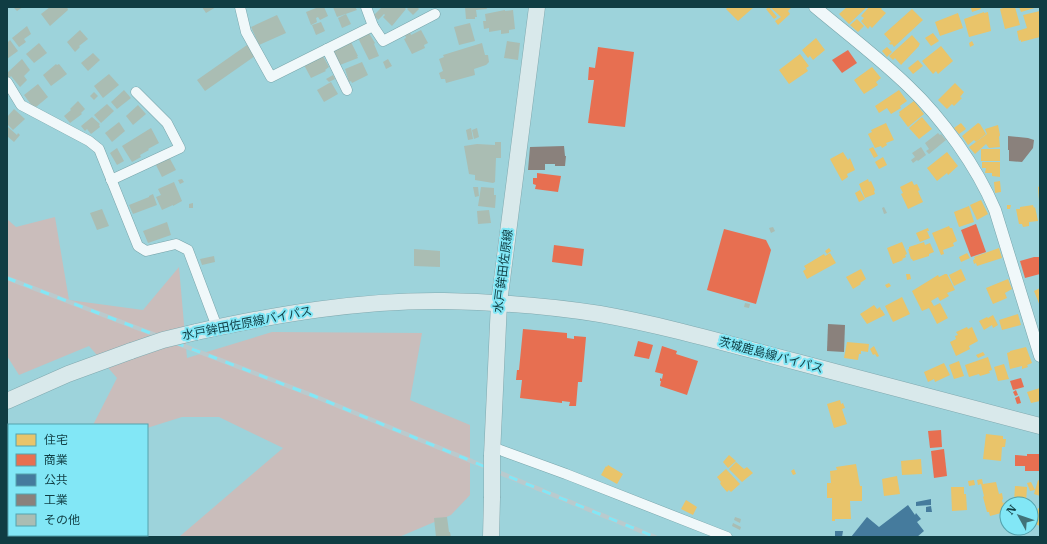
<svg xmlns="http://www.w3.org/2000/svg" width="1047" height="544" viewBox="0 0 1047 544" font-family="'IBM Plex Serif','Noto Sans JP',serif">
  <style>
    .green { fill: #cabdbb }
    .homes { fill: #e9c46a }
    .shops { fill: #e76f51 }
    .public { fill: #457b9d }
    .industry { fill: #8a817c }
    .building { fill: #aabdb3 }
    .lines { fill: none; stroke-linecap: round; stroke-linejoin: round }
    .minor-casing { stroke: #78a5ab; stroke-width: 11 }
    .tertiary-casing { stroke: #78a5ab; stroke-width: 13 }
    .primary-casing { stroke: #80a9af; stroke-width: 17 }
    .minor { stroke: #f0f8fa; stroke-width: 10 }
    .tertiary { stroke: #f0f8fa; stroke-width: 12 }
    .primary { stroke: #d9e9eb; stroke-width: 16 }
    .rail-casing { stroke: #bacacd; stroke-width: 4.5 }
    .rail { stroke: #82e7f6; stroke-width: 3; stroke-dasharray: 9; stroke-linecap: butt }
    .primary-bridge-casing { stroke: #80a9af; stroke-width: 17; stroke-linecap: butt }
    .primary-bridge { stroke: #d9e9eb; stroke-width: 16 }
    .labels { text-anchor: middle; stroke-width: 4; stroke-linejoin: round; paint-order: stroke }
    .street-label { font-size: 12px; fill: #103d43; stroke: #82e7f6 }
  </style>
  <rect width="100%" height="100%" fill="#9dd3db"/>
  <g class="green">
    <path d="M 55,217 L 69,300 L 143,310 L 179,267 L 187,358 L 272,332 L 422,333 L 410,400 L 470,425 L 470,495 L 451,515 L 399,537 L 179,537 L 283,448 L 219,417 L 182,417 L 147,428 L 147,425 L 93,425 L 117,378 L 89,346 L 19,375 L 7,356 L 7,219 L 16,227 Z"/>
    <path d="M 9,429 L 9,535 L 59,535 L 58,537 L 7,537 L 7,430 Z"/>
  </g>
  <g class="homes">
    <path d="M 728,7 L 754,7 L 738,21 L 726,9 Z"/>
    <path d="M 769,7 L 777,17 L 774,19 L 766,9 Z"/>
    <path d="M 770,7 L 792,7 L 788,11 L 790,14 L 778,25 L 775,21 L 781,17 Z"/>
    <path d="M 847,7 L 867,7 L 849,24 L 839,14 Z"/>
    <path d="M 869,7 L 883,7 L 881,9 L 886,13 L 872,28 L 870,26 L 868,29 L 861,21 L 864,18 L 861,16 Z"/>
    <path d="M 974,7 L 980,7 L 981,9 L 972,12 L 971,8 Z"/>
    <path d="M 1006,7 L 1015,7 L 1020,25 L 1005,29 L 1000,9 Z"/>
    <path d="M 1019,7 L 1038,7 L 1021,12 Z"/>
    <path d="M 912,9 L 923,20 L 894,47 L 892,44 L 891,45 L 889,43 L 891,42 L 884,34 Z"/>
    <path d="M 1040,11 L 1040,37 L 1021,42 L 1021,40 L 1019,41 L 1017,31 L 1027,28 L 1023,15 Z"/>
    <path d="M 984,12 L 984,13 L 988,12 L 991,31 L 969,37 L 964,19 Z"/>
    <path d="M 958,13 L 963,28 L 940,36 L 935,22 Z"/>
    <path d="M 857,19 L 864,26 L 858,32 L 850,25 Z"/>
    <path d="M 933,33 L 939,41 L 931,46 L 925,38 Z"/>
    <path d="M 912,35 L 920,44 L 919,45 L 919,46 L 901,65 L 895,58 L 893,60 L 889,56 Z"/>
    <path d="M 816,38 L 825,50 L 813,60 L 810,56 L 808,58 L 802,50 Z"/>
    <path d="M 972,41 L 974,45 L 970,47 L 969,43 Z"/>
    <path d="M 941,46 L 953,61 L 938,74 L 936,71 L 933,74 L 922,61 Z"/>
    <path d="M 887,47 L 892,52 L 887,57 L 882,51 Z"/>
    <path d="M 800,54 L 809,66 L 806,68 L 808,71 L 789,84 L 779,70 Z"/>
    <path d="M 918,60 L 923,66 L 913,74 L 908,68 Z"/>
    <path d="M 872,67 L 881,78 L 876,82 L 878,85 L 864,94 L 854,80 Z"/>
    <path d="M 955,83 L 964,92 L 960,97 L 962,98 L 954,106 L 952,104 L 947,109 L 938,100 Z"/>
    <path d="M 899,90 L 907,101 L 900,106 L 901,108 L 891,114 L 887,108 L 879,113 L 875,106 Z"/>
    <path d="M 914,101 L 924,114 L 908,127 L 899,115 L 900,114 L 899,112 Z"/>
    <path d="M 922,117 L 932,129 L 919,139 L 909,128 Z"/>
    <path d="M 886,123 L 894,140 L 886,143 L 887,145 L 882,148 L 881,146 L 875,148 L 868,134 L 872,132 L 871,130 Z"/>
    <path d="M 961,123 L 966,129 L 959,134 L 954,128 Z"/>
    <path d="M 978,123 L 980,124 L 986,134 L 976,142 L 974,140 L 968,145 L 962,136 Z"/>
    <path d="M 998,125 L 1000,135 L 999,137 L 1000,147 L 989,148 L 986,144 L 975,154 L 969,147 L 987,134 L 985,129 Z"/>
    <path d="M 873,147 L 878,156 L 874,158 L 869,149 Z"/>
    <rect x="981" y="149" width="19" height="12"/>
    <path d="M 843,152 L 848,160 L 850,158 L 855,170 L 847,174 L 848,177 L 842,181 L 830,159 Z"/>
    <path d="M 947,152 L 958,166 L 948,175 L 947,173 L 937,181 L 927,168 Z"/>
    <path d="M 883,157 L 887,165 L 879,169 L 875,162 Z"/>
    <path d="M 982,162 L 1000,162 L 1000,177 L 992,176 L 992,173 L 985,173 L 986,168 L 982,168 Z"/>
    <path d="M 868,179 L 869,182 L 871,181 L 875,190 L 874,191 L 875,194 L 865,198 L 859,184 Z"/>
    <path d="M 912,181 L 914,185 L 917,184 L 920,190 L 918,191 L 923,202 L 908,209 L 901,194 L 903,193 L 900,187 Z"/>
    <path d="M 1000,181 L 1001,192 L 995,193 L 994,182 Z"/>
    <path d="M 1040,186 L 1040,201 L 1039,201 L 1038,187 Z"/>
    <path d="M 860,190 L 865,199 L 859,202 L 855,193 Z"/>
    <path d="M 981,200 L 988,214 L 977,220 L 970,205 Z"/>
    <path d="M 1007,205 L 1011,205 L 1010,209 L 1007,209 Z"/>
    <path d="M 1033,205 L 1034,208 L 1035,207 L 1038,221 L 1029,222 L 1029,226 L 1023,227 L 1022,224 L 1019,224 L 1016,209 L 1020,209 L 1020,207 Z"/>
    <path d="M 969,206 L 974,222 L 959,227 L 954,212 Z"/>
    <path d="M 949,226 L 950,228 L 952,228 L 957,241 L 953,243 L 954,246 L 943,250 L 944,254 L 941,255 L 932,233 Z"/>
    <path d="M 928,228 L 929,231 L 927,231 L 930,238 L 920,242 L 916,233 Z"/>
    <path d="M 902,242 L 907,254 L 905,255 L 906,257 L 902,259 L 903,260 L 893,264 L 887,248 Z"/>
    <path d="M 924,242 L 925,245 L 930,243 L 934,252 L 929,254 L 929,256 L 913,261 L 912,259 L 911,259 L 908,249 L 909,249 L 909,247 Z"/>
    <path d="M 829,248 L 831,251 L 827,254 L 825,251 Z"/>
    <path d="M 999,248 L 1002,258 L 977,266 L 976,263 L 974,264 L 973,260 L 975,259 L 974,257 Z"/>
    <path d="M 830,253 L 836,263 L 807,279 L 803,271 L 806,269 L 804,266 L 824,254 L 825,256 Z"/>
    <path d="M 967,253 L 970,258 L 961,262 L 959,257 Z"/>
    <path d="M 861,269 L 866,279 L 860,283 L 861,284 L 853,289 L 846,277 Z"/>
    <path d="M 961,269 L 966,280 L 954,286 L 949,275 Z"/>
    <path d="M 906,274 L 910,274 L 911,279 L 907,280 Z"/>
    <path d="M 945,274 L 947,274 L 955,290 L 947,293 L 949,296 L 940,301 L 938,297 L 931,301 L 934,306 L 940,303 L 948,318 L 937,324 L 929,308 L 922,311 L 912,291 L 938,275 L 939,277 Z"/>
    <path d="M 1008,279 L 1012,289 L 1005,293 L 1007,298 L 993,304 L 986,288 Z"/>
    <path d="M 889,283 L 891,286 L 887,288 L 885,285 Z"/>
    <path d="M 1040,288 L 1040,306 L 1034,291 Z"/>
    <path d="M 902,297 L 910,314 L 893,322 L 885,306 Z"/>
    <path d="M 874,305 L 877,309 L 880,307 L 881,310 L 882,310 L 885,315 L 867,324 L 860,314 Z"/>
    <path d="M 1018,314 L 1021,325 L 1002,330 L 999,320 Z"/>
    <path d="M 993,315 L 998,325 L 993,328 L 992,325 L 984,330 L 979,321 L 987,317 L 988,318 Z"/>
    <path d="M 967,327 L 968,329 L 972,327 L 978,341 L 969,346 L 970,349 L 956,356 L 950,342 L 956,339 L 955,336 L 958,335 L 956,332 Z"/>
    <path d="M 847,342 L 869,344 L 868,352 L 861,351 L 861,354 L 859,354 L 858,360 L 844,358 Z"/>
    <path d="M 874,346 L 879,356 L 877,357 L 875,354 L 873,355 L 870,349 Z"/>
    <path d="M 1026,347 L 1032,363 L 1027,365 L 1028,367 L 1022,369 L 1022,366 L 1010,369 L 1007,353 L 1010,352 L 1010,351 Z"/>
    <path d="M 983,352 L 985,355 L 978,358 L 976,355 Z"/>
    <path d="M 988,357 L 992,370 L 989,371 L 990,373 L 980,376 L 979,374 L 969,377 L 965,365 Z"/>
    <path d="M 959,361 L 964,376 L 954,379 L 949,365 Z"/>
    <path d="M 944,363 L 950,375 L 935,382 L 934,379 L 928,382 L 924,372 Z"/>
    <path d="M 1004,364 L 1009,379 L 998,381 L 994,367 Z"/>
    <path d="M 1040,388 L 1040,401 L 1031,403 L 1027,392 Z"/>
    <path d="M 840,400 L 841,404 L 843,403 L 845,408 L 842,409 L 847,424 L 834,428 L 827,404 Z"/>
    <path d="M 986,434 L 1003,436 L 1003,439 L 1006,439 L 1005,447 L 1002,447 L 1001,461 L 983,459 Z"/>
    <path d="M 729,455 L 736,461 L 728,468 L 723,462 Z"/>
    <path d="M 921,459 L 922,474 L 902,475 L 901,461 Z"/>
    <path d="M 736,462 L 744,469 L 747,467 L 753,473 L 742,482 L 729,469 Z"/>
    <path d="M 856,464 L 860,486 L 862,486 L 862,501 L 850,501 L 851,519 L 835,519 L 835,521 L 832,521 L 832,498 L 827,498 L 827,483 L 831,483 L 830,471 L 837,470 L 836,467 Z"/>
    <path d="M 608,465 L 623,474 L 617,484 L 601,475 L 606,466 L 607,467 Z"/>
    <path d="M 726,469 L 740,484 L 731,492 L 729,490 L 727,492 L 721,485 L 720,483 L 721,482 L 717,477 Z"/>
    <path d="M 794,469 L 796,474 L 793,475 L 791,471 Z"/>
    <path d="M 897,476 L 900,494 L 884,496 L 882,479 Z"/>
    <path d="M 982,479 L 983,484 L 996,482 L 999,494 L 1002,493 L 1003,499 L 1002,500 L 1005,512 L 990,516 L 989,512 L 987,512 L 983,497 L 984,496 L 981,484 L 978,485 L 977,480 Z"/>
    <path d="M 974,480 L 975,485 L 969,486 L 968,481 Z"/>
    <path d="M 1038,480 L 1040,481 L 1040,496 L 1034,494 Z"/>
    <path d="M 1031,482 L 1035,490 L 1030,491 L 1027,483 Z"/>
    <path d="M 1015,486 L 1027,487 L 1026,503 L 1014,502 Z"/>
    <path d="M 951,487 L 964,487 L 964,494 L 966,494 L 967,510 L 952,511 Z"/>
    <path d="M 686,500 L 697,507 L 693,515 L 681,509 Z"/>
    <path d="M 1012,501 L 1013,504 L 1007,504 L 1007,510 L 1005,510 L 1003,503 Z"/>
    <path d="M 1038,508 L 1040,509 L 1040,526 L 1035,524 Z"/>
  </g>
  <g class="shops">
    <path d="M 598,47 L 634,52 L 625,127 L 588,123 L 594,80 L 588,80 L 589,67 L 595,68 Z"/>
    <path d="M 848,50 L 857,63 L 842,73 L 832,60 Z"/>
    <path d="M 537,173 L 561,176 L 558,192 L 535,189 L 536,185 L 533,184 L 533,178 L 537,178 Z"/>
    <path d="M 976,224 L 986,252 L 971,257 L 961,230 Z"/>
    <path d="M 724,229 L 766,240 L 771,250 L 756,304 L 707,290 Z"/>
    <path d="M 554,245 L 584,249 L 582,266 L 552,262 Z"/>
    <path d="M 1034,257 L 1040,257 L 1040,274 L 1025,278 L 1020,261 Z"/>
    <path d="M 523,329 L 567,333 L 567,338 L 574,339 L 574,336 L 586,337 L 582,382 L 578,382 L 576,406 L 569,406 L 570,402 L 562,401 L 562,403 L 520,398 L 522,380 L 516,380 L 517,370 L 519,370 Z"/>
    <path d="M 638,341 L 653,345 L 649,359 L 634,356 Z"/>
    <path d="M 662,346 L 677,351 L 676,354 L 698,361 L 687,395 L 660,386 L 661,381 L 660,381 L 660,378 L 662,379 L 663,374 L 655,372 Z"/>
    <path d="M 1021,378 L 1024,387 L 1013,390 L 1010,381 Z"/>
    <path d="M 1016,390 L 1018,395 L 1015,396 L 1013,392 Z"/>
    <path d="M 1019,396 L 1021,403 L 1017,404 L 1015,398 Z"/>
    <path d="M 941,430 L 942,447 L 930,448 L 928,431 Z"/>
    <path d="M 944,449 L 947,476 L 934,478 L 931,451 Z"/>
    <path d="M 1027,454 L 1040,454 L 1040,471 L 1025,471 L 1025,466 L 1015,466 L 1015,455 L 1027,456 Z"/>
  </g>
  <g class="public">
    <path d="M 931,499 L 931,505 L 916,506 L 916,502 Z"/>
    <path d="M 908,505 L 915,515 L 916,513 L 921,519 L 917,522 L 924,531 L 917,537 L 851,537 L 867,517 L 879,527 Z"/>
    <path d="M 931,506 L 932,512 L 926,512 L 926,507 Z"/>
    <path d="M 835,531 L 843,531 L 842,537 L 835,537 Z"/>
  </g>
  <g class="industry">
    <path d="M 1008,136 L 1028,138 L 1034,140 L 1033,148 L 1022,162 L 1009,161 L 1009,150 L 1008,150 Z"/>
    <path d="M 564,146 L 565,156 L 566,156 L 565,166 L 555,166 L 555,164 L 545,164 L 545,170 L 528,170 L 530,147 Z"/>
    <path d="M 828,324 L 845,325 L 844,352 L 827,351 Z"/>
  </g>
  <g class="building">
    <path d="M 13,7 L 23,7 L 17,11 Z"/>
    <path d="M 50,7 L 67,7 L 68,10 L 50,26 L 41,14 Z"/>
    <path d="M 202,7 L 216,7 L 206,13 Z"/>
    <path d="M 316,7 L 324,7 L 328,16 L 320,20 L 318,17 L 316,18 L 317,22 L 311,25 L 306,12 L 316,8 Z"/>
    <path d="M 333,7 L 355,7 L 357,10 L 337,17 Z"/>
    <path d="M 382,7 L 404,7 L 406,9 L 392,26 L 383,17 L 385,15 L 384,14 L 378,20 L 374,15 Z"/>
    <path d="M 409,7 L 417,7 L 419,9 L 413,15 L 407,9 Z"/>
    <path d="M 465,7 L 486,7 L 487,9 L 476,10 L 477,17 L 475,17 L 475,19 L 466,19 Z"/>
    <path d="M 505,10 L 505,11 L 513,10 L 515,29 L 509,30 L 509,33 L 501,34 L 501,30 L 489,32 L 489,28 L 484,29 L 483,21 L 486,21 L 485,14 Z"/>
    <path d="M 346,14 L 351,24 L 342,28 L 338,18 Z"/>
    <path d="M 277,15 L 286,33 L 259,45 L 251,27 Z"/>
    <path d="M 321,22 L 325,31 L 316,35 L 312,25 Z"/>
    <path d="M 470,23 L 475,41 L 459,45 L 454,27 Z"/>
    <path d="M 27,26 L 31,34 L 24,39 L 26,42 L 19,47 L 12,38 Z"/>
    <path d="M 80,30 L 88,39 L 79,46 L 80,47 L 75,52 L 67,42 Z"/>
    <path d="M 421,30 L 428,43 L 424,45 L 425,48 L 412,54 L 404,39 L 406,38 L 405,35 L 410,32 L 411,35 Z"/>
    <path d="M 369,33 L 375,43 L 374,44 L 379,56 L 369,60 L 358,38 Z"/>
    <path d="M 10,40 L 18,51 L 7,59 L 7,43 Z"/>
    <path d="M 507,41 L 520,43 L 518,60 L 504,58 Z"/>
    <path d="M 351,42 L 358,56 L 357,56 L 358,58 L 340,65 L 332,51 Z"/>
    <path d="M 39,43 L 47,53 L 34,63 L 26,54 Z"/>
    <path d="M 482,43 L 485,55 L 488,55 L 489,62 L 486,65 L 474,69 L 475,75 L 446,83 L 445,79 L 441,79 L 439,73 L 443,71 L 439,59 L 444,57 L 443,55 Z"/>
    <path d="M 247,45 L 255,56 L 205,91 L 197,80 Z"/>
    <path d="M 93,53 L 100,60 L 88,71 L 81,63 Z"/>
    <path d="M 323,56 L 329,67 L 325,70 L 326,71 L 311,78 L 304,65 Z"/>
    <path d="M 22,59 L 30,70 L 24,76 L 27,80 L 20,87 L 11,76 L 8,80 L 7,80 L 7,73 Z"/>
    <path d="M 388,59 L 392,66 L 386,69 L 383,62 Z"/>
    <path d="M 362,62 L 368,75 L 352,83 L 351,81 L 349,82 L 345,69 Z"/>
    <path d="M 56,64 L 57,65 L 59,64 L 67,74 L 51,86 L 43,75 Z"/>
    <path d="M 109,74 L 119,85 L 103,98 L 94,86 Z"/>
    <path d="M 333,75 L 335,79 L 329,82 L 326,79 Z"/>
    <path d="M 331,82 L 338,94 L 324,102 L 317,90 Z"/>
    <path d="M 38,84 L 48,97 L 36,107 L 35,106 L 33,107 L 24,95 Z"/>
    <path d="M 124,90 L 131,98 L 117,109 L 111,102 Z"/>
    <path d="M 94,92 L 98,96 L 94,100 L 90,96 Z"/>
    <path d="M 78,101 L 85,109 L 81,113 L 82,114 L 70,123 L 64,116 L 71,110 L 70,109 Z"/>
    <path d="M 107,104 L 114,111 L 101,123 L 94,115 Z"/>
    <path d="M 138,105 L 146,114 L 133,125 L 126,116 Z"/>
    <path d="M 14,109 L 25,119 L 13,130 L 7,124 L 7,117 Z"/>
    <path d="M 92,117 L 100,124 L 99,125 L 100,127 L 91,134 L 87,129 L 85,131 L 81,126 Z"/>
    <path d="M 119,122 L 125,131 L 112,142 L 105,133 Z"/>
    <path d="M 8,127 L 17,135 L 18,133 L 20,135 L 14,142 L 7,136 Z"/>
    <path d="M 151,128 L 159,143 L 148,149 L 149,150 L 140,155 L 141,157 L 132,162 L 122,146 Z"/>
    <path d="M 471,128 L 473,139 L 468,140 L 466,130 Z"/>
    <path d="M 477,128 L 479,137 L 474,139 L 472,130 Z"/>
    <path d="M 938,133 L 940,135 L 941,134 L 946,140 L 929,154 L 926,151 L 929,149 L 925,143 Z"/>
    <path d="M 495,142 L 501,142 L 501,158 L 496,158 L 495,182 L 493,183 L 475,180 L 475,175 L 469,174 L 464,146 L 477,144 L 495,145 Z"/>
    <path d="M 921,147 L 926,155 L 918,161 L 917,160 L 913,163 L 911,160 L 915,157 L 912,153 Z"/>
    <path d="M 117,148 L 124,161 L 117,165 L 110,153 Z"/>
    <path d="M 169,157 L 176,170 L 162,177 L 156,165 Z"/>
    <path d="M 182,179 L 184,182 L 180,184 L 178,180 Z"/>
    <path d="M 174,182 L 182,201 L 173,206 L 173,205 L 162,210 L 156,197 L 161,195 L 158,189 Z"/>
    <path d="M 473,187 L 478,187 L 479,196 L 475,197 Z"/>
    <path d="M 481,187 L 494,188 L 494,195 L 496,195 L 495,208 L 478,206 Z"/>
    <path d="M 153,194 L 157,205 L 133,214 L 129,205 L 149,197 L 149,196 Z"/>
    <path d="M 193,203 L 193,208 L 189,208 L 189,204 Z"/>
    <path d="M 884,207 L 887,213 L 884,214 L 882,208 Z"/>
    <path d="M 102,209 L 109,226 L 97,230 L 90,213 Z"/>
    <path d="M 489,210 L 491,223 L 478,224 L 477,211 Z"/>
    <path d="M 167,222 L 171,235 L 148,243 L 143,231 Z"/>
    <path d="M 773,227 L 775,231 L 771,233 L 769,228 Z"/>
    <path d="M 414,249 L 440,251 L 440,267 L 414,266 Z"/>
    <path d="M 214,256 L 215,262 L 202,265 L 200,259 Z"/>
    <path d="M 745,303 L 750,304 L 749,308 L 744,307 Z"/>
    <path d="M 447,517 L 449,532 L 450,532 L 451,537 L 436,537 L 434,518 Z"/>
    <path d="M 735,517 L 741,519 L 740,523 L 734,520 Z"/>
    <path d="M 733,523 L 741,527 L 740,530 L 732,526 Z"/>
  </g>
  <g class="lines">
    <g class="minor-casing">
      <g id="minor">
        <path d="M 240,7 L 246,32 L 271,77 L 373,26 L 366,7"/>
        <path d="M 373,26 L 383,41 L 435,14"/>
        <path d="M 327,49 L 347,90"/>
        <path d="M 7,82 L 21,105 L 89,141 L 99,149 L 138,246 L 146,251 L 176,244 L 188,250 L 217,327"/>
        <path d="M 111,180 L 180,148 L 167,123 L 136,92"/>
        <path d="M 492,447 L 566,474 L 727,537"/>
      </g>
    </g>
    <g class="tertiary-casing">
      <path id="tertiary" d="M 815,7 C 846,33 879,58 908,86 C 942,118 977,167 995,210 L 1040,356"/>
    </g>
    <g class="primary-casing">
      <g id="primary">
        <path d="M 196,332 C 278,314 360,300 444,301 C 496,302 549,306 600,314 C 667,326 732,345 797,362 C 878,383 959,405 1040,426"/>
        <path d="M 7,401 L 68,374 L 131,351"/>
        <path d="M 492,455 L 499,303 L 537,7"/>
        <path d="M 491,537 L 492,498"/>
      </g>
    </g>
    <use href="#minor" class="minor"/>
    <use href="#tertiary" class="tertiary"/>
    <use href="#primary" class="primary"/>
    <g class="rail-casing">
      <path id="rail" d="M 7,278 L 314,396 L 655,537"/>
    </g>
    <use href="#rail" class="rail"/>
    <g class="primary-bridge-casing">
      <g id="primary-bridge">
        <path d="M 131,351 L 163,340 L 196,332"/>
        <path d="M 492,498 L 492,455"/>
      </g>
    </g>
    <use href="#primary-bridge" class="primary-bridge"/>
  </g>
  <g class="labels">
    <g class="street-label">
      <text transform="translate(503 271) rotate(-83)" y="4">水戸鉾田佐原線</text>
      <text transform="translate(247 323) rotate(-11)" y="4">水戸鉾田佐原線バイパス</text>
      <text transform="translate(771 355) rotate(15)" y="4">茨城鹿島線バイパス</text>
    </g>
  </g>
  <rect width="1047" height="544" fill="none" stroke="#103d43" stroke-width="16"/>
  <rect x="8" y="424" width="140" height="112" fill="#82e7f6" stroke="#54a3ae"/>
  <rect x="16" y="434" width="20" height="12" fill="#e9c46a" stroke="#54a3ae"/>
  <text x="44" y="444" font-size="12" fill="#103d43">住宅</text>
  <rect x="16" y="454" width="20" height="12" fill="#e76f51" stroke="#54a3ae"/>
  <text x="44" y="464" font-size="12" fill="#103d43">商業</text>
  <rect x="16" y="474" width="20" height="12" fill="#457b9d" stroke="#54a3ae"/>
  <text x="44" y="484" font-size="12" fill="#103d43">公共</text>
  <rect x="16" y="494" width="20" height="12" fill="#8a817c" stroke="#54a3ae"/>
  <text x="44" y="504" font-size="12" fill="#103d43">工業</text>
  <rect x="16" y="514" width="20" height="12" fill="#aabdb3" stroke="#54a3ae"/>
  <text x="44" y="524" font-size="12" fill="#103d43">その他</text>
  <g transform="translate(1019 516) rotate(310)"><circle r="19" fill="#82e7f6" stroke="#54a3ae"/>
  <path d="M0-3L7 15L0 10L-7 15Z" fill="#417278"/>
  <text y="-6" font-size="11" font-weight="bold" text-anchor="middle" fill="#103d43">N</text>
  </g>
</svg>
